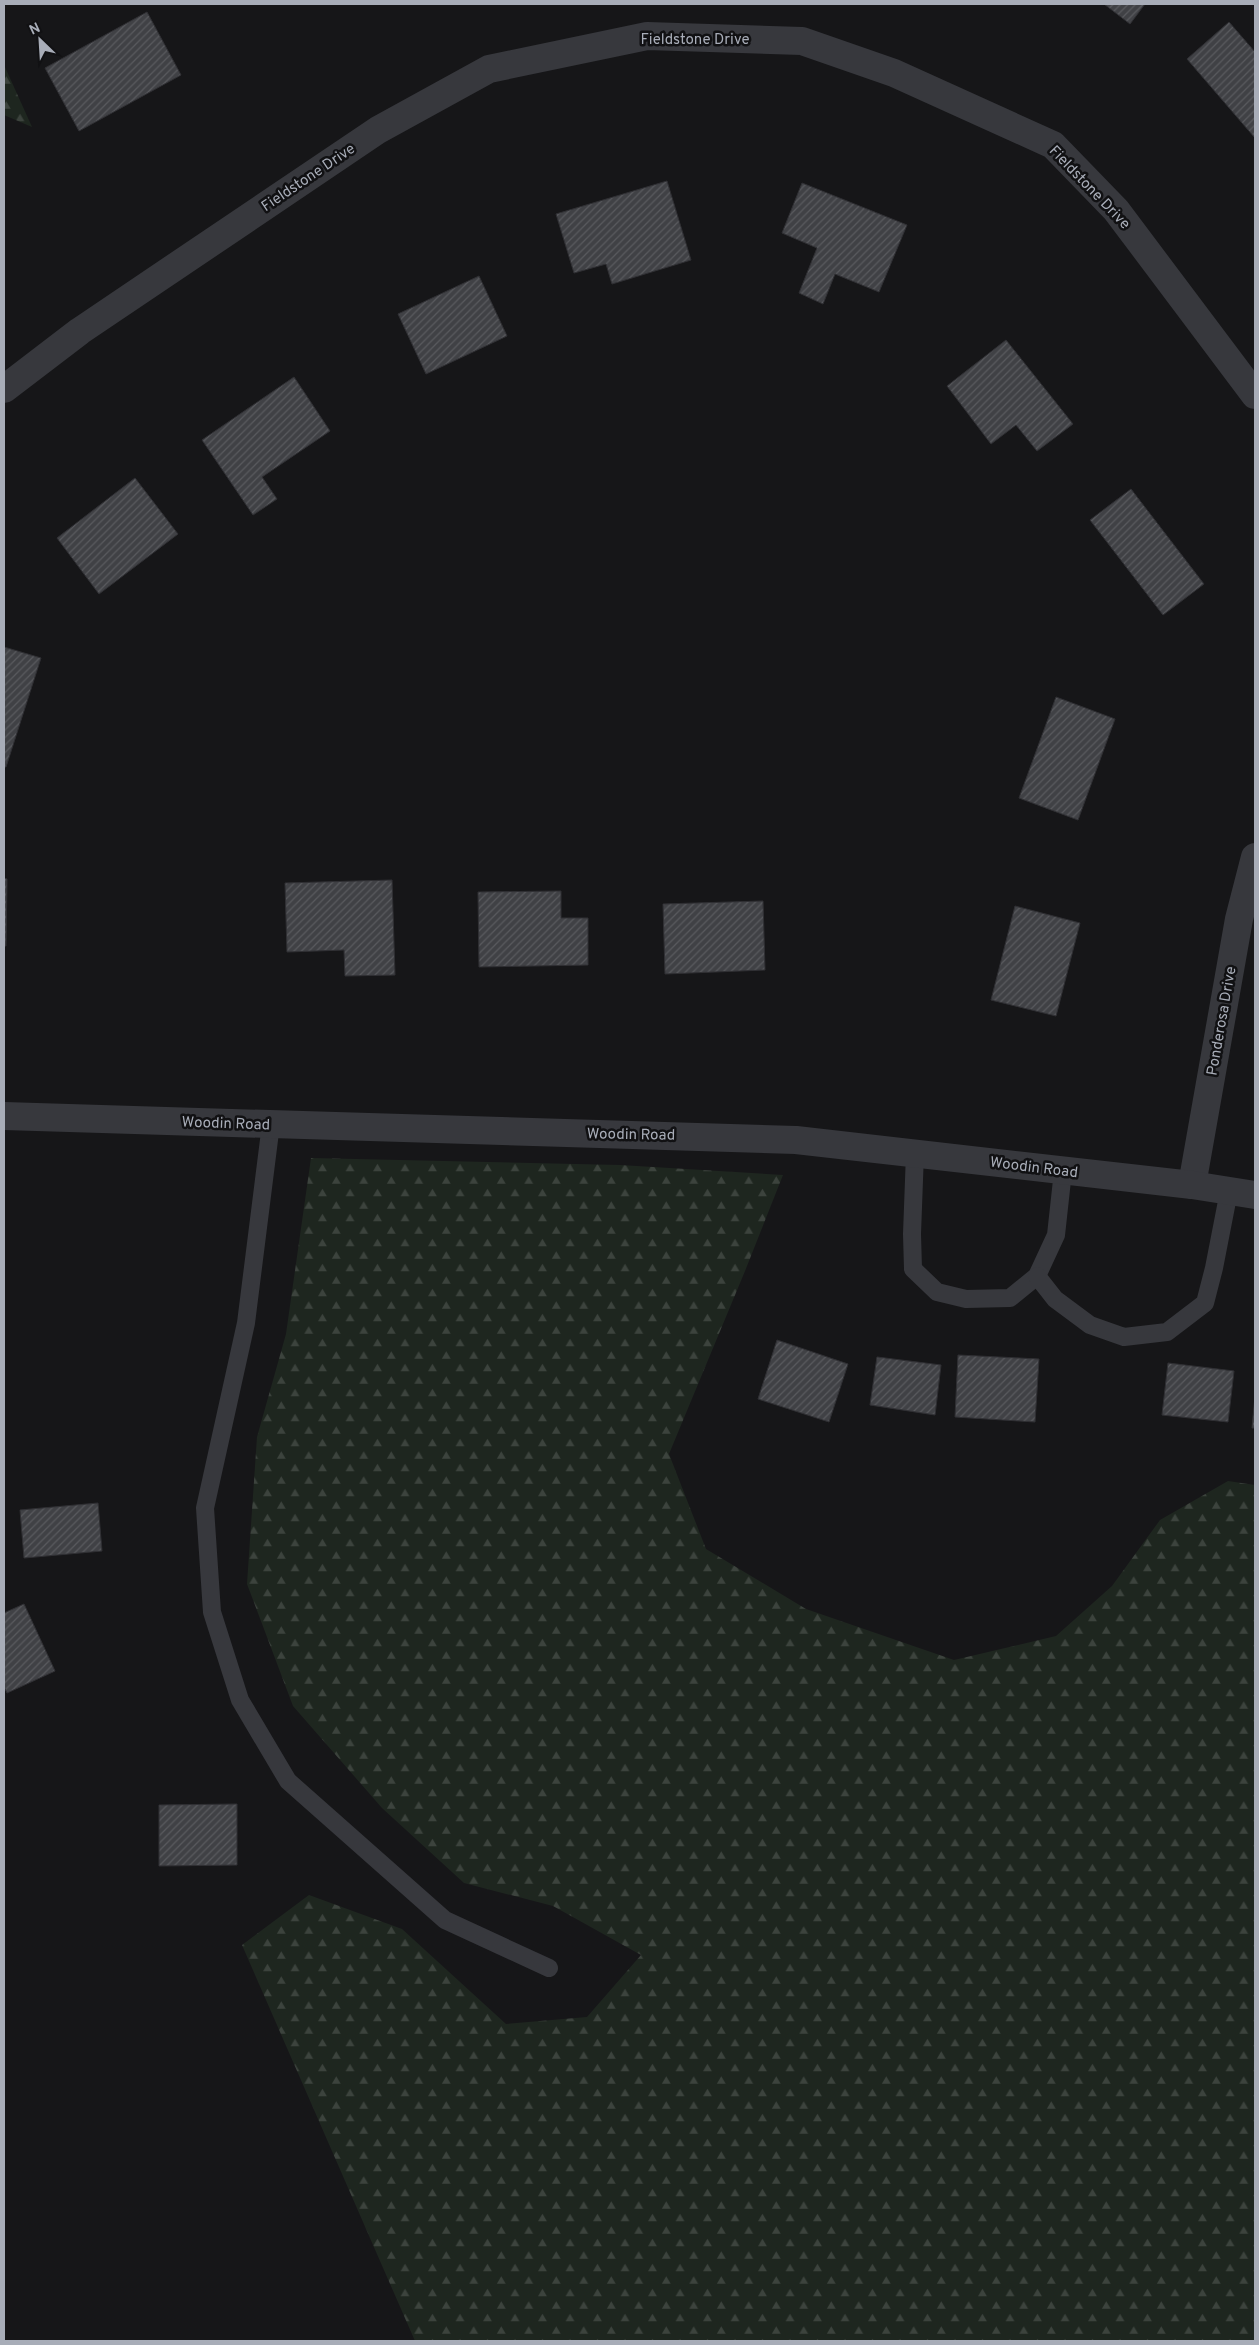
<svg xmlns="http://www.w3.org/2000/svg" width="1259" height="2345" viewBox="0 0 1259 2345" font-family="Overpass,sans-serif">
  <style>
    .forest { fill: url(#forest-firs) }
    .building { fill: url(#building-hatch); stroke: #303034 }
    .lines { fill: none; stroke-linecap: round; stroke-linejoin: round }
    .service { stroke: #37383d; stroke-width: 18 }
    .minor { stroke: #37383d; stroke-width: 28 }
    .tertiary { stroke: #37383d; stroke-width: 28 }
    .labels { text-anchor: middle; stroke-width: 5; stroke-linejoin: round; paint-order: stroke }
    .street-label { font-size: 15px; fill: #a8adb8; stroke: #111113 }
  </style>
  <defs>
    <pattern id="forest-firs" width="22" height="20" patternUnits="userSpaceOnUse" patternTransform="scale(1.25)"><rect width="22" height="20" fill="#1e261f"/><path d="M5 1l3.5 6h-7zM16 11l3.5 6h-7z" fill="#3c433d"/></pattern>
    <pattern id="building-hatch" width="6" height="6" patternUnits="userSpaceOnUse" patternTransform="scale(1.25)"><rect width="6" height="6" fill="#404145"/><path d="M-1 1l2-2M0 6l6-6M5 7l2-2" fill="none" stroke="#595a5e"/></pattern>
  </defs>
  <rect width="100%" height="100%" fill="#161618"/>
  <g class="forest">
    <path d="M 4,65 L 32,127 L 4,115 Z"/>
    <path d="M 311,1158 L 620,1165 L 783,1175 L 745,1271 L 669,1454 L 706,1549 L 806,1609 L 954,1660 L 1056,1636 L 1112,1586 L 1160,1520 L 1228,1481 L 1255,1485 L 1255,2341 L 415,2341 L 242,1945 L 309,1895 L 402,1929 L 506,2024 L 587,2017 L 641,1955 L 553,1906 L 464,1883 L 382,1808 L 293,1706 L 247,1584 L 257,1437 L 286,1334 Z"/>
  </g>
  <g class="building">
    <path d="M 1104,4 L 1145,4 L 1130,24 Z"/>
    <path d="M 147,12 L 181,75 L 79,131 L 45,68 Z"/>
    <path d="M 1229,22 L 1255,52 L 1255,138 L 1187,59 Z"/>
    <path d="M 667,181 L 691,260 L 612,284 L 606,264 L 574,273 L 556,214 Z"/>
    <path d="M 802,183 L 907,225 L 879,292 L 835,274 L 823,304 L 799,293 L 817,248 L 782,233 Z"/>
    <path d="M 479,276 L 507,336 L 426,374 L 398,314 Z"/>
    <path d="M 1006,340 L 1073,424 L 1037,451 L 1016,425 L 991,444 L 947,386 Z"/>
    <path d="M 294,377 L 330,431 L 262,477 L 277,499 L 253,515 L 202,440 Z"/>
    <path d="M 135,478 L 178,534 L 99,594 L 57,538 Z"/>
    <path d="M 1131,489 L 1204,584 L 1163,615 L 1090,520 Z"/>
    <path d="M 4,647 L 41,658 L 6,767 L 4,767 Z"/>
    <path d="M 1056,697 L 1115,719 L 1078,820 L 1019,798 Z"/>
    <path d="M 4,878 L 7,879 L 6,946 L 4,946 Z"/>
    <path d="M 392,880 L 395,975 L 345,976 L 344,950 L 287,952 L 285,883 Z"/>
    <path d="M 561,891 L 561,918 L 588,918 L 588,965 L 479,967 L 478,892 Z"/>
    <path d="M 763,901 L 765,970 L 665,974 L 663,904 Z"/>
    <path d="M 1015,906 L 1080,923 L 1056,1016 L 991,1000 Z"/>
    <path d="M 777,1340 L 848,1364 L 829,1422 L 758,1399 Z"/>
    <path d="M 958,1355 L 1039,1359 L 1035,1422 L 955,1417 Z"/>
    <path d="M 877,1357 L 941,1365 L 935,1415 L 870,1405 Z"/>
    <path d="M 1168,1363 L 1234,1371 L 1228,1422 L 1162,1415 Z"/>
    <path d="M 1255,1396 L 1255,1428 L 1252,1428 Z"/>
    <path d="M 98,1503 L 102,1551 L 24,1558 L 20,1510 Z"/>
    <path d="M 24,1604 L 55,1671 L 7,1693 L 4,1687 L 4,1613 Z"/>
    <path d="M 237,1804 L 237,1865 L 159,1866 L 159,1805 Z"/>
  </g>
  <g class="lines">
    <g class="service">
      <path d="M 271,1124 L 246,1323 L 205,1508 L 212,1612 L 240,1700 L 288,1781 L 445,1920 L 549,1968"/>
      <path d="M 915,1153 L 912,1234 L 913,1269 L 937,1292 L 966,1299 L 1010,1298 L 1037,1276 L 1056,1235 L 1063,1171"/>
      <path d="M 1037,1276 L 1055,1299 L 1090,1325 L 1124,1337 L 1167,1332 L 1205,1303 L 1214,1268 L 1229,1191"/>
    </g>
    <g class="minor">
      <path d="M 4,389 L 80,331 L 378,130 L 489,69 L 647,36 L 802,41 L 894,73 L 1053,145 L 1116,210 L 1255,395"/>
      <path d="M 1192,1185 L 1239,919 L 1255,857"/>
    </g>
    <path class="tertiary" d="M 4,1116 L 796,1140 L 1192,1185 L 1255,1195"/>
  </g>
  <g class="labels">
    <g class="street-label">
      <text x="695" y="44">Fieldstone Drive</text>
      <text transform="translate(308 177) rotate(-34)" y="5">Fieldstone Drive</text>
      <text transform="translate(1090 187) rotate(46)" y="5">Fieldstone Drive</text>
      <text transform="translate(1221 1021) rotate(-80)" y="5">Ponderosa Drive</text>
      <text transform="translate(226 1123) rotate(2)" y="5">Woodin Road</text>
      <text transform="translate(631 1134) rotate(1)" y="5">Woodin Road</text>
      <text transform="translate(1034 1167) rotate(7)" y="5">Woodin Road</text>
    </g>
  </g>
  <rect width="1259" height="2345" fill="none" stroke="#a8adb8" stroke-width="10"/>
  <g transform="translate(40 40) rotate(335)" stroke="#111113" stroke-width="4" paint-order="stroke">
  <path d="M0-4L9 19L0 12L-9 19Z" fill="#a8adb8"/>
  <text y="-8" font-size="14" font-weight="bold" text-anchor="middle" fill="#a8adb8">N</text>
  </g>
</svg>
